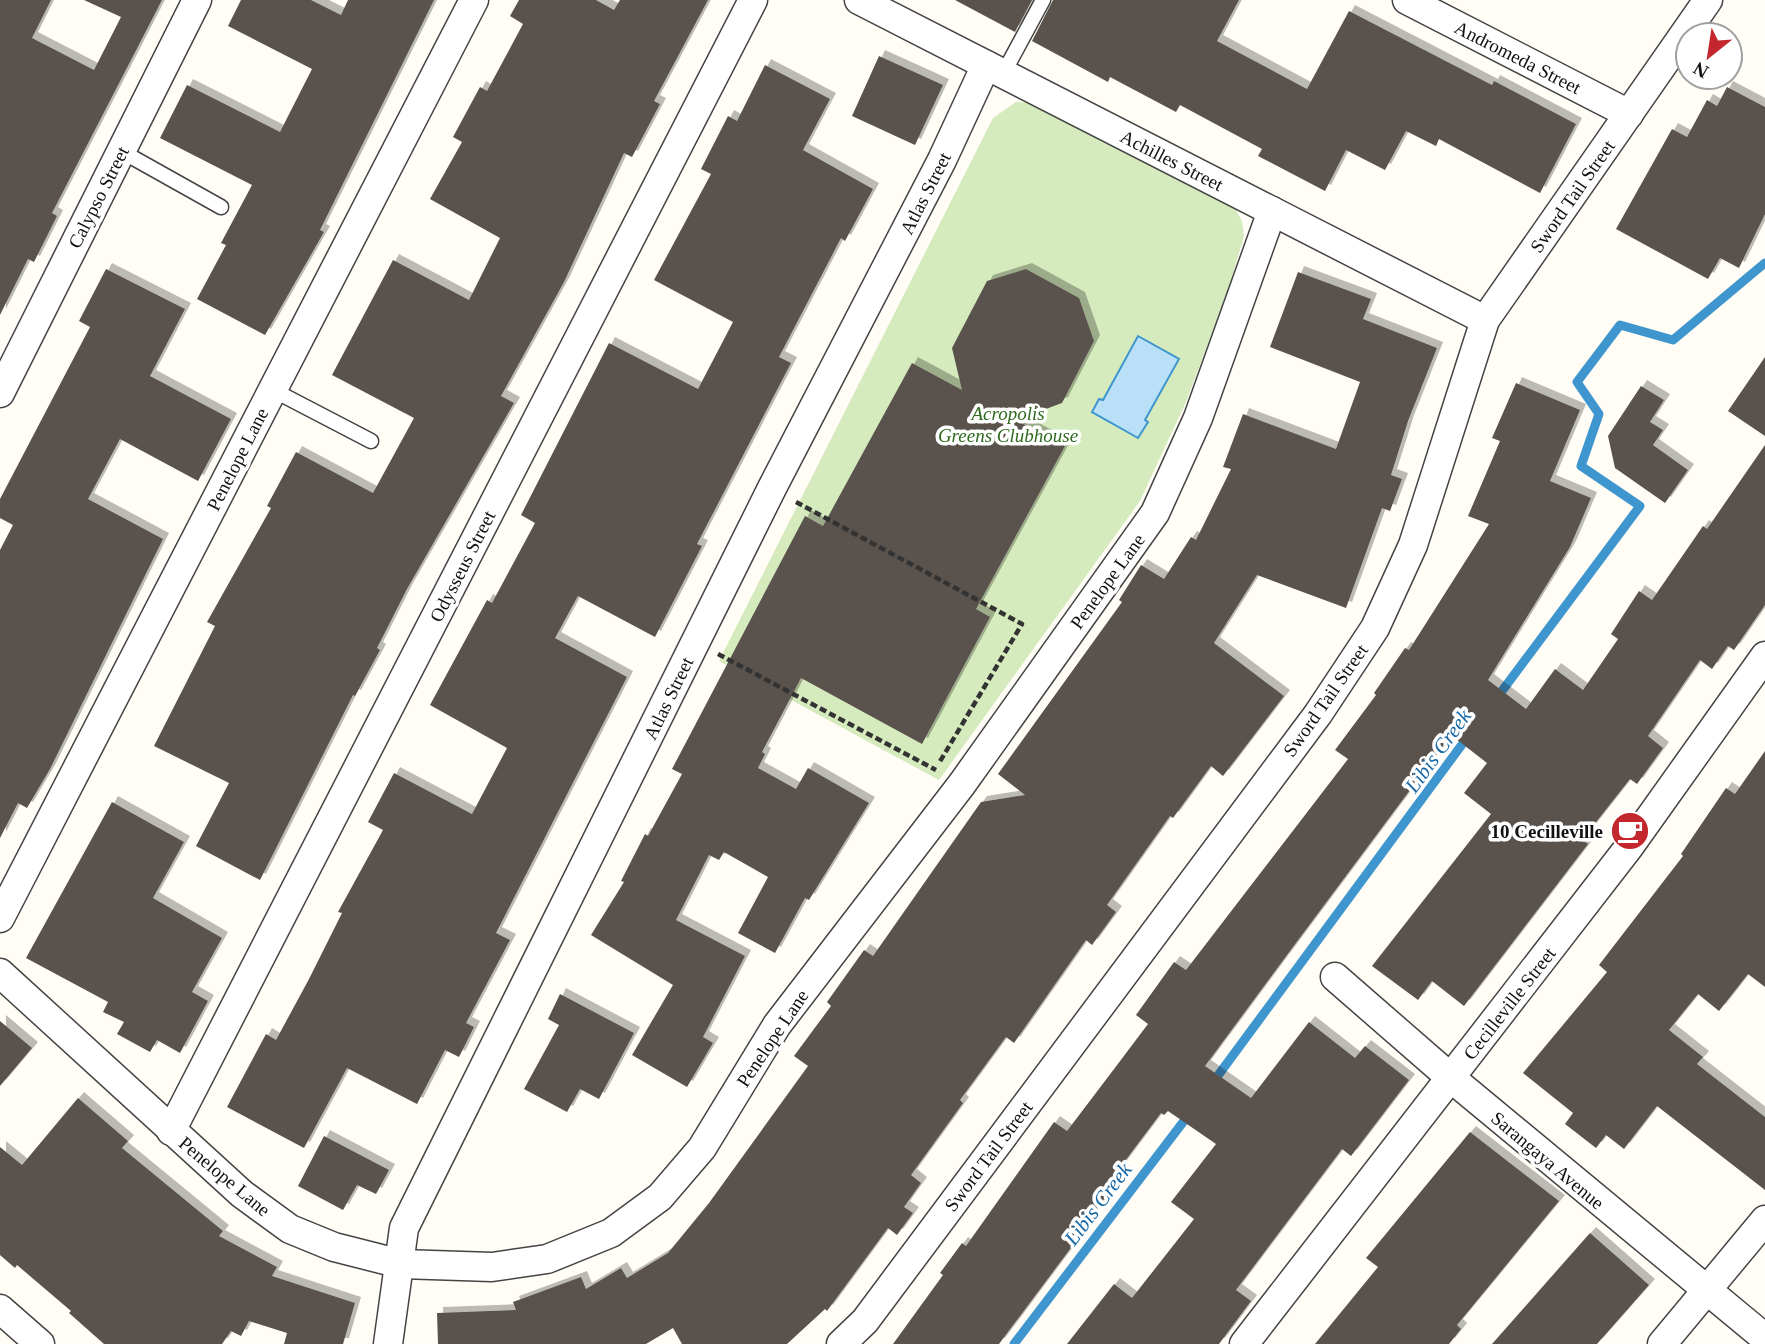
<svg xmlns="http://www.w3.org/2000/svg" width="1765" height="1344" viewBox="0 0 1765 1344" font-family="Georgia,serif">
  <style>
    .green { fill: #d5ebbd }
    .water { fill: #b9e0f7; stroke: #3f96cf; stroke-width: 2 }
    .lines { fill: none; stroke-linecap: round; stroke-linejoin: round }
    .stream { stroke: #3f96cf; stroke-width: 9 }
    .building { fill: #5a524d; filter: url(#shadow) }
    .lane-casing { stroke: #444; stroke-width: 17 }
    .street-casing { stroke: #444; stroke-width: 31 }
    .path { stroke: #333; stroke-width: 4.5; stroke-dasharray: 7 3.5; stroke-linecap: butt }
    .lane { stroke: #fff; stroke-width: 14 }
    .street { stroke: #fff; stroke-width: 28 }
    .labels { text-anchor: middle; stroke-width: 7; stroke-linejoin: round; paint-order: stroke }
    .street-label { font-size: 19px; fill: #111; stroke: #fff }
    .park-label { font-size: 19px; font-style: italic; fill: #2f6b1f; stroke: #fff }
    .poi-label { font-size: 19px; font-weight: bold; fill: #111; stroke: #fff; text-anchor: end }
    .water-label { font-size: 21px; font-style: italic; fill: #1768a6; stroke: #fff }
  </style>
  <defs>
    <filter id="shadow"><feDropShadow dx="6" dy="-6" stdDeviation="0" flood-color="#0004"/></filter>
  </defs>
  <rect width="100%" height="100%" fill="#fffdf5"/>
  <path class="green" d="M 1016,102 L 1031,103 L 1221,197 L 1236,210 L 1242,221 L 1244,236 L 1228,290 L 1186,402 L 1140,501 L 939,780 L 719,661 L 993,118 Z"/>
  <path class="water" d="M 1138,336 L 1179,359 L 1145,420 L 1148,422 L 1138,438 L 1092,412 L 1099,399 L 1103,400 Z"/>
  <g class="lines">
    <g class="stream">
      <path d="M 1496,699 L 1640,506 L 1581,466 L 1599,414 L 1577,382 L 1620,325 L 1673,340 L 1765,263"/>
      <path d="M 1211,1085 L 1469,735"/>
      <path d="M 1014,1344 L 1190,1113"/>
    </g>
  </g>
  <g class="building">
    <path d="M 0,0 L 51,0 L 32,38 L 94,70 L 121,17 L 84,0 L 162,0 L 52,213 L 57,216 L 34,262 L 28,259 L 0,315 Z"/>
    <path d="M 241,0 L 311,0 L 341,15 L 348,0 L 434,0 L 320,230 L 324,232 L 265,335 L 197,299 L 226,245 L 221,243 L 252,185 L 160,138 L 187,85 L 280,132 L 312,69 L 228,26 Z"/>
    <path d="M 519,0 L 596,0 L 614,10 L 620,0 L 708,0 L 654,101 L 660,104 L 632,157 L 624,153 L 564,282 L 501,396 L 514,403 L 407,589 L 377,648 L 380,650 L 355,696 L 353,695 L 260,880 L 196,846 L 229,783 L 154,746 L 215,626 L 207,622 L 271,508 L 267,506 L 296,452 L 373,493 L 414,418 L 332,375 L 393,260 L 469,300 L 500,238 L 430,199 L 462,142 L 453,137 L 480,87 L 487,91 L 523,24 L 510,16 Z"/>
    <path d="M 955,0 L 1032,0 L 1015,32 Z"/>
    <path d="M 1053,0 L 1239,0 L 1217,41 L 1307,89 L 1349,11 L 1492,85 L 1494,81 L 1576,124 L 1540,193 L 1439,139 L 1436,146 L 1406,131 L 1385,170 L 1346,150 L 1325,191 L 1258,156 L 1262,149 L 1180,105 L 1176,112 L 1110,77 L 1108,82 L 1032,41 Z"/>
    <path d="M 879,56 L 943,85 L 915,145 L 852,116 Z"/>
    <path d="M 765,65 L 830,99 L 803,150 L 873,189 L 845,241 L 841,238 L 779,357 L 791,363 L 697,544 L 702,546 L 655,637 L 578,596 L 555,638 L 627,677 L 496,933 L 510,940 L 466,1023 L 474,1027 L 459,1057 L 445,1050 L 417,1104 L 347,1068 L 304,1148 L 227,1107 L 266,1034 L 276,1040 L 309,979 L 342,913 L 338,912 L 383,830 L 368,822 L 394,773 L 472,814 L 507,748 L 430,705 L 487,600 L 492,603 L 535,523 L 521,515 L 609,343 L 698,389 L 733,322 L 654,280 L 711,174 L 701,169 L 728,116 L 737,121 Z"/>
    <path d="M 1727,87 L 1765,107 L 1765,214 L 1739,268 L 1720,258 L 1708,279 L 1616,229 L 1672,129 L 1687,137 L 1707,100 L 1717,106 Z"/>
    <path d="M 106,269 L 185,309 L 150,376 L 231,419 L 198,481 L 120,439 L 88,499 L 163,539 L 50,769 L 27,808 L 18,803 L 0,838 L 0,550 L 13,525 L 0,518 L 0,499 L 90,327 L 79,321 Z"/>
    <path d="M 1026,269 L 1079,298 L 1094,341 L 1062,403 L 1016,420 L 1065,446 L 976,609 L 990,617 L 922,744 L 801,678 L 762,752 L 765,754 L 758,768 L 796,789 L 808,768 L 869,803 L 809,900 L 805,898 L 775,953 L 738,933 L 768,877 L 724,852 L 719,860 L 709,855 L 676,920 L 745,956 L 703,1037 L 713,1043 L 687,1087 L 632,1055 L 673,985 L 591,935 L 624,882 L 621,881 L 645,834 L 648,836 L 682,774 L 672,769 L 805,516 L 823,526 L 912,363 L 962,390 L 952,348 L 987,281 Z"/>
    <path d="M 1298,272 L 1371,299 L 1363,319 L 1437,348 L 1408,421 L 1391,475 L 1402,479 L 1390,511 L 1382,508 L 1346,608 L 1257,575 L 1214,643 L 1284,696 L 1223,776 L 1211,766 L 1173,818 L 1170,816 L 1107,905 L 1116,912 L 1092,945 L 1086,940 L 1014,1043 L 1006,1037 L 960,1100 L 963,1103 L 911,1175 L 921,1183 L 904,1207 L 913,1213 L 897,1235 L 888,1228 L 827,1311 L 825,1309 L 787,1344 L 682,1344 L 673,1328 L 646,1344 L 438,1344 L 437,1313 L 516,1310 L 513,1302 L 581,1277 L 586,1289 L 621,1268 L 627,1278 L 668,1253 L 709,1203 L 808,1066 L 794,1056 L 831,1006 L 827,1002 L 864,950 L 873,956 L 981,802 L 1025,795 L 998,774 L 1122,602 L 1119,600 L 1141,565 L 1164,579 L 1191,537 L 1196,540 L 1231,469 L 1223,467 L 1243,414 L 1336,449 L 1360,382 L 1270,347 Z"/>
    <path d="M 1765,357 L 1765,436 L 1728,411 Z"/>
    <path d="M 1516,383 L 1580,410 L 1550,481 L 1591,498 L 1570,547 L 1488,680 L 1526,709 L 1555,669 L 1583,690 L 1618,639 L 1611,634 L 1639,591 L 1652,600 L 1703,526 L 1707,529 L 1765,445 L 1765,605 L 1734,650 L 1728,646 L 1712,669 L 1700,660 L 1648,736 L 1663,748 L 1637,784 L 1630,779 L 1582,840 L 1588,844 L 1464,1006 L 1432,981 L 1418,1000 L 1372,966 L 1491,814 L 1464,793 L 1487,763 L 1451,735 L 1284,959 L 1205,1066 L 1251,1098 L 1309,1022 L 1355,1058 L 1365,1046 L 1409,1080 L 1351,1156 L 1342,1149 L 1236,1290 L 1251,1301 L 1219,1344 L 1067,1344 L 1114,1284 L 1132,1298 L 1194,1219 L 1171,1202 L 1216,1144 L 1168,1111 L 1164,1115 L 1161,1113 L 1119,1169 L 1124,1172 L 1086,1223 L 1088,1225 L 999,1344 L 893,1344 L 943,1275 L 940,1273 L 962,1243 L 966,1246 L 1054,1122 L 1067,1131 L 1108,1077 L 1148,1024 L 1136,1015 L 1174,962 L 1186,970 L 1348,759 L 1335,750 L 1376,695 L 1374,693 L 1405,648 L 1409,650 L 1489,524 L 1468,516 L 1500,441 L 1492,438 Z"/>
    <path d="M 1641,386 L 1664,400 L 1650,422 L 1663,430 L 1653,445 L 1688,470 L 1665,503 L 1615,468 L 1608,436 Z"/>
    <path d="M 1765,751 L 1765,987 L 1748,974 L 1719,1011 L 1698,994 L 1669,1030 L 1703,1057 L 1697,1064 L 1765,1117 L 1765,1190 L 1657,1106 L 1624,1149 L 1606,1135 L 1596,1148 L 1565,1124 L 1573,1113 L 1523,1073 L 1607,972 L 1599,965 L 1683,856 L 1681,854 L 1726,788 L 1735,794 Z"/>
    <path d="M 112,802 L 184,842 L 153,898 L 222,938 L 192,992 L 208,1001 L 180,1053 L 157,1040 L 150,1052 L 117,1034 L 124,1022 L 103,1012 L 108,1002 L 26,958 Z"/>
    <path d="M 560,994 L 634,1033 L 599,1099 L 580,1089 L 567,1112 L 524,1089 L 559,1025 L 548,1019 Z"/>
    <path d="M 0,1021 L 32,1048 L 0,1086 Z"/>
    <path d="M 78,1098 L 128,1141 L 122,1148 L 223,1231 L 219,1236 L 277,1267 L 272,1276 L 355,1303 L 343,1344 L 284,1344 L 287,1333 L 249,1321 L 241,1336 L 231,1331 L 222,1344 L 104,1344 L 69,1313 L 71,1311 L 17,1265 L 15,1268 L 0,1255 L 0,1147 L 22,1165 Z"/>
    <path d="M 1470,1132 L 1559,1201 L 1457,1325 L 1461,1329 L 1449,1344 L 1315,1344 L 1378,1267 L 1366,1258 Z"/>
    <path d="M 324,1136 L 389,1170 L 376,1194 L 357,1185 L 343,1210 L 298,1186 Z"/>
    <path d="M 1590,1233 L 1649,1285 L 1597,1344 L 1492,1344 Z"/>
  </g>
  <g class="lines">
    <g class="lane-casing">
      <g id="lane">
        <path d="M 1003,74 L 1043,0"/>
        <path d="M 121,151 L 221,207"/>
        <path d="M 273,390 L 371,441"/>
      </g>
    </g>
    <g class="street-casing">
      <g id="street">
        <path d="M 859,0 L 1485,320"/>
        <path d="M 1407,0 L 1629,114"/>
        <path d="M 0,393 L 197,0"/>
        <path d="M 0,918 L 474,0"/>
        <path d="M 0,973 L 242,1194 L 290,1229 L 334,1247 L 401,1264 L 492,1267 L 547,1259 L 611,1233 L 660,1197 L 702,1148 L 777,1025 L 962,784 L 1155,513 L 1198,418 L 1272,211"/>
        <path d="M 1335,977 L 1451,1078 L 1765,1338"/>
        <path d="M 171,1131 L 753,0"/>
        <path d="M 0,1309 L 40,1344"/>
        <path d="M 388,1344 L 404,1228 L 772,488 L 942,160 L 986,65"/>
        <path d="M 841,1344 L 865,1321 L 1318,714 L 1375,628 L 1413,545 L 1485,320 L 1708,0"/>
        <path d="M 1244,1344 L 1629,847 L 1765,656"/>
        <path d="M 1662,1344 L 1765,1220"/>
      </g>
    </g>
    <g class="path">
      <path d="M 796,502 L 1022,624 L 939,763"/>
      <path d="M 718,654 L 936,770"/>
    </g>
    <use href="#lane" class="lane"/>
    <use href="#street" class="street"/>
  </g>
  <defs>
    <g id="cafe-disc" transform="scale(2.0125)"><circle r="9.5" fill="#c4262e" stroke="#fff"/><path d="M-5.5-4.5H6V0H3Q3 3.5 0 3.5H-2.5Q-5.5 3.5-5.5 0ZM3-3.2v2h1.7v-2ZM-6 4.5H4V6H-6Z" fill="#fff"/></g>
  </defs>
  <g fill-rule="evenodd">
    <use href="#cafe-disc" x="1630" y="831"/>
  </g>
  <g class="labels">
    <g class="street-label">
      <text transform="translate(1518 57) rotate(27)" y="7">Andromeda Street</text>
      <text transform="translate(1172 160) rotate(27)" y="7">Achilles Street</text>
      <text transform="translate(925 193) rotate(-63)" y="7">Atlas Street</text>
      <text transform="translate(1572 196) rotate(-55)" y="7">Sword Tail Street</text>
      <text transform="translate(98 197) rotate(-63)" y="7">Calypso Street</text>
      <text transform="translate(237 459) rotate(-63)" y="7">Penelope Lane</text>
      <text transform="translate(462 566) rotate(-63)" y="7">Odysseus Street</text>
      <text transform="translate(1107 581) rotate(-54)" y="7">Penelope Lane</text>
      <text transform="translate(668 698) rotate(-64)" y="7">Atlas Street</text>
      <text transform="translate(1325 700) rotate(-55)" y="7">Sword Tail Street</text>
      <text transform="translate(1509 1003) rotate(-52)" y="7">Cecilleville Street</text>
      <text transform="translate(772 1038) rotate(-56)" y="7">Penelope Lane</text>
      <text transform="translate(988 1156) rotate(-53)" y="7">Sword Tail Street</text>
      <text transform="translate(1548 1160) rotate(40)" y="7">Sarangaya Avenue</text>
      <text transform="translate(225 1176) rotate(40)" y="7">Penelope Lane</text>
    </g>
    <g class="park-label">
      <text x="1008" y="420">Acropolis<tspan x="1008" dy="22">Greens Clubhouse</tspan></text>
    </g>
    <g class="poi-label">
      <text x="1603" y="838">10 Cecilleville</text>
    </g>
    <g class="water-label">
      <text transform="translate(1438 751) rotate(-54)" y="7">Libis Creek</text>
      <text transform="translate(1098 1204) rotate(-53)" y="7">Libis Creek</text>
    </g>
  </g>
  <g transform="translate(1709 56) rotate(210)"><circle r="33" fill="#ffffff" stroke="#a0a0a0" stroke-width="2"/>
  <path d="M0-5L12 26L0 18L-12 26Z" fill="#c4262e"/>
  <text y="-10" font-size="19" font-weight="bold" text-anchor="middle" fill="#111111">N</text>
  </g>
</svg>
